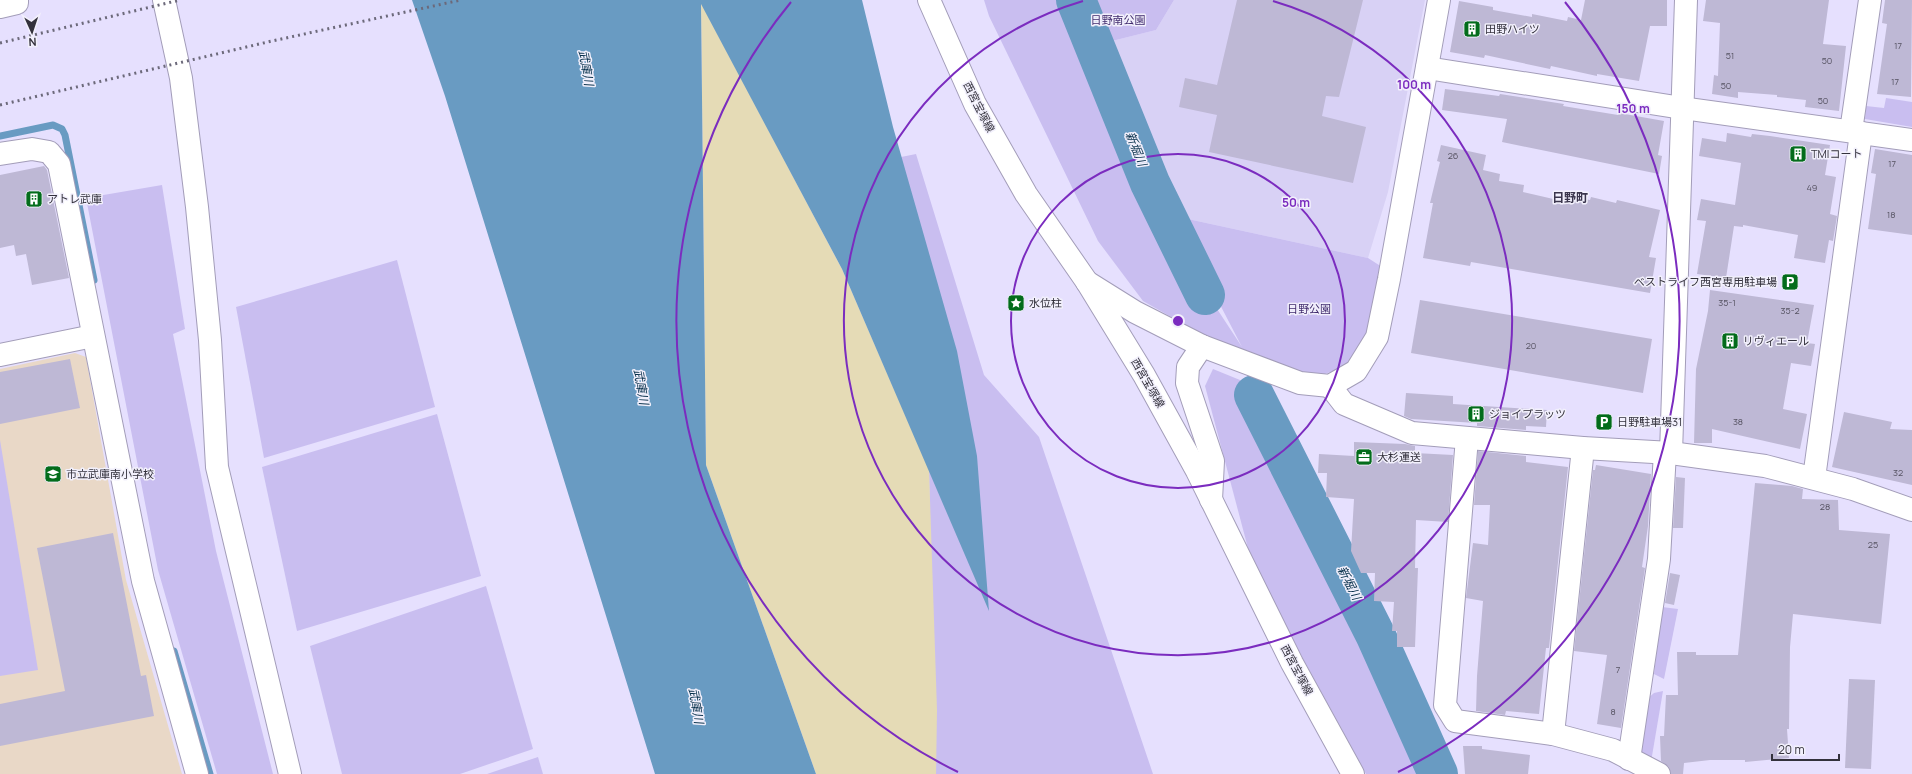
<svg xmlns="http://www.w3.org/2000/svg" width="1912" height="774" viewBox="0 0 1912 774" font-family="Manrope,'Noto Sans JP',sans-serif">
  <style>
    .built { fill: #d8d1f5 }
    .education { fill: #e9d8c7 }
    .green { fill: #c9bef0 }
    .sand { fill: #e5dbb6 }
    .water { fill: #699bc2 }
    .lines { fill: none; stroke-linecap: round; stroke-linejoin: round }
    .stream { stroke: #699bc2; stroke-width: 7 }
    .river { stroke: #699bc2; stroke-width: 40 }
    .building { fill: #beb8d5 }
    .minor-casing { stroke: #a39db9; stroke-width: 24 }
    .tertiary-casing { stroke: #a39db9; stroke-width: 24 }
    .secondary-casing { stroke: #a39db9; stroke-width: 24 }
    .minor { stroke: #fff; stroke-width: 22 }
    .tertiary { stroke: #fff; stroke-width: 22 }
    .secondary { stroke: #fff; stroke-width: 22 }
    .rail { stroke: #6c697a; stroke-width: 3; stroke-dasharray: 2 4; stroke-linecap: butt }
    .ring { fill: none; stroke: #7b2cbf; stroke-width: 2 }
    .labels { text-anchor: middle; stroke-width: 3; stroke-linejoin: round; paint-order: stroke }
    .number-label { font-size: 9px; fill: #565362 }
    .park-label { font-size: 11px; fill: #402b6d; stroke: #f2f0fc }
    .poi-label { font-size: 11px; fill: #33313c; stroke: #f2f0fc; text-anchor: start }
    .street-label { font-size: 11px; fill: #33313c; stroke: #f2f0fc }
    .water-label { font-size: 12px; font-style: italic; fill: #062f4a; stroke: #f2f0fc }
    .neighbourhood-label { font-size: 12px; font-weight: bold; fill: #3b364d; stroke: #f2f0fc }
    .centre { fill: #7b2cbf; stroke: #f2f0fc; stroke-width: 2 }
    .ring-label { font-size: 12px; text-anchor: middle; font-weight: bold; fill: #7b2cbf; stroke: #f2f0fc; stroke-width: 3; stroke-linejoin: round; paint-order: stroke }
  </style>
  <rect width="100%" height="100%" fill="#e6e0fe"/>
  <path class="built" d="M 1174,0 L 1425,0 L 1388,192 L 1368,258 L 1174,216 L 1108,42 L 1156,30 Z"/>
  <path class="education" d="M 75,353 L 86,357 L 126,580 L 182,774 L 0,774 L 0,369 Z"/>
  <g class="green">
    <path d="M 984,0 L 1058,0 L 1162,225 L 1242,347 L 1174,216 L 1368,258 L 1382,267 L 1370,334 L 1349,365 L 1314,378 L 1226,348 L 1143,301 L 1098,241 L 989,16 Z"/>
    <path d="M 1087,0 L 1174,0 L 1156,30 L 1108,42 L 1095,21 Z"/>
    <path d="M 1886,98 L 1912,102 L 1912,127 L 1865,119 L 1866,106 L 1884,108 Z"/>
    <path d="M 916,154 L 984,375 L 1039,437 L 1153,774 L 934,774 L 929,470 L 989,609 L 901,157 Z"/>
    <path d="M 162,185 L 185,329 L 173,334 L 216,551 L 273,774 L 217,774 L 158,570 L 86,198 Z"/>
    <path d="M 397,260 L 435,407 L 264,458 L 236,307 Z"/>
    <path d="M 1213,369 L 1267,391 L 1440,742 L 1454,774 L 1366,774 L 1253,567 L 1205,386 Z"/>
    <path d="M 437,414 L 481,576 L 297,631 L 262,467 Z"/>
    <path d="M 0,440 L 38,670 L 0,676 Z"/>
    <path d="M 486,586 L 533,749 L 460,774 L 342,774 L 310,646 Z"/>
    <path d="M 1662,607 L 1678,609 L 1664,679 L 1654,674 Z"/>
    <path d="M 1663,691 L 1651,762 L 1637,756 L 1647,699 L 1654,693 Z"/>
    <path d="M 538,757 L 543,774 L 487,774 Z"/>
  </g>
  <path class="sand" d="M 701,3 L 842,269 L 929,470 L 937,710 L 936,774 L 816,774 L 706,465 Z"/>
  <path class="water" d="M 412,0 L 862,0 L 893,127 L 957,351 L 977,456 L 989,611 L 842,269 L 701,4 L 706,465 L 816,774 L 655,774 L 445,96 Z"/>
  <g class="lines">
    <g class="stream">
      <path d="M 0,136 L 53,125 L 62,129 L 65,135 L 94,280"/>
      <path d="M 174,651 L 210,774"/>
    </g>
    <g class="river">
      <path d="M 1076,0 L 1150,183 L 1205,295"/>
      <path d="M 1254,395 L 1376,636 L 1438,774"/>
    </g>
  </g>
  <g class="building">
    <path d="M 1237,0 L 1363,0 L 1339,97 L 1326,96 L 1322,116 L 1366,127 L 1353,183 L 1209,152 L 1217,115 L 1179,107 L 1185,78 L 1217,85 Z"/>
    <path d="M 1585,0 L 1667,0 L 1667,26 L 1650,26 L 1639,81 L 1597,74 L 1597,76 L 1551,66 L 1550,69 L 1485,55 L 1484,58 L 1450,52 L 1459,1 L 1493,7 L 1493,10 L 1532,17 L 1532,14 L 1567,21 L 1568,17 L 1581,20 Z"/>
    <path d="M 1706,0 L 1829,0 L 1823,44 L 1846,46 L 1839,111 L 1805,107 L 1806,100 L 1777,97 L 1777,95 L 1738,92 L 1738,98 L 1712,94 L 1714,75 L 1718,76 L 1720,23 L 1703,21 Z"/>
    <path d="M 1885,0 L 1912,0 L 1911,97 L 1877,94 L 1887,24 L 1882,23 Z"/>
    <path d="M 1445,89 L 1499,96 L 1500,94 L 1564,104 L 1563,106 L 1618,115 L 1619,113 L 1664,121 L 1658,155 L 1662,156 L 1659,174 L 1502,142 L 1507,119 L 1442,110 Z"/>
    <path d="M 1727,133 L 1751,137 L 1752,134 L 1770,136 L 1830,145 L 1825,175 L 1836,177 L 1830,214 L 1837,216 L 1833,241 L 1829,240 L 1825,263 L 1794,258 L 1798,235 L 1743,225 L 1743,227 L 1734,226 L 1726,278 L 1697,274 L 1706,221 L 1697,220 L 1701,199 L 1735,205 L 1741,163 L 1699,156 L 1702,138 L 1726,142 Z"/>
    <path d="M 1441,145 L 1486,155 L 1483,170 L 1500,174 L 1499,181 L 1524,185 L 1523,192 L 1562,201 L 1563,195 L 1590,200 L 1591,197 L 1616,203 L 1617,200 L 1660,210 L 1649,257 L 1656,258 L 1650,293 L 1471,262 L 1470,266 L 1423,258 L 1433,203 L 1430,203 L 1440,162 L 1437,161 Z"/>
    <path d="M 1875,149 L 1912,155 L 1912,235 L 1868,229 L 1876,174 L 1871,173 Z"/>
    <path d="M 44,166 L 47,170 L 69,278 L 32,285 L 26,254 L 16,256 L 14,245 L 0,248 L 0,175 Z"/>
    <path d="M 1710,290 L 1814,305 L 1807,343 L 1815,344 L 1811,366 L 1791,363 L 1783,409 L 1807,414 L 1800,449 L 1712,429 L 1712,443 L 1694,443 L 1696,369 L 1708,311 Z"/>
    <path d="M 1420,300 L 1652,339 L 1643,393 L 1411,353 Z"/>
    <path d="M 70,359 L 80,408 L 0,424 L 0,372 Z"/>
    <path d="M 1406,393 L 1453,396 L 1453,404 L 1547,410 L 1546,427 L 1526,426 L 1526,430 L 1477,426 L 1477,423 L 1411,419 L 1404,416 Z"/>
    <path d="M 1844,412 L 1892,422 L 1890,429 L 1912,430 L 1912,485 L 1832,467 Z"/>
    <path d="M 1354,442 L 1405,444 L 1415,446 L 1415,453 L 1453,455 L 1448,522 L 1416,520 L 1415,568 L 1418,568 L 1415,647 L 1397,647 L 1397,631 L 1392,631 L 1394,602 L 1374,601 L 1375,573 L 1361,573 L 1351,551 L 1354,499 L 1326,497 L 1327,473 L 1318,473 L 1319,454 L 1354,456 Z"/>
    <path d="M 1478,451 L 1526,456 L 1526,462 L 1568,467 L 1549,648 L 1546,648 L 1539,714 L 1506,711 L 1505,715 L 1476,711 L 1477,676 L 1483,601 L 1466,598 L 1473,543 L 1488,545 L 1490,505 L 1474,505 Z"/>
    <path d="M 1596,465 L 1651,474 L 1648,526 L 1642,567 L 1645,568 L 1621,728 L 1597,724 L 1607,655 L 1574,651 L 1593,470 L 1595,470 Z"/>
    <path d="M 1676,477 L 1685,478 L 1683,528 L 1673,528 Z"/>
    <path d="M 1755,483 L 1792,486 L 1803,489 L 1802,499 L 1838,500 L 1839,530 L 1890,534 L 1881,624 L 1793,614 L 1790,647 L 1789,729 L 1787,729 L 1789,758 L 1745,762 L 1745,760 L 1710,760 L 1684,763 L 1683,774 L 1671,774 L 1669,767 L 1661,761 L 1660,736 L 1664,736 L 1666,695 L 1678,695 L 1677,652 L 1696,652 L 1696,655 L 1738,655 Z"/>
    <path d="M 113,533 L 141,676 L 146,675 L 154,716 L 0,746 L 0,704 L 65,691 L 37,548 Z"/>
    <path d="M 1670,573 L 1680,575 L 1674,605 L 1665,603 Z"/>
    <path d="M 1849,679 L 1875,680 L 1871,769 L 1845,768 Z"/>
    <path d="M 1463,746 L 1482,746 L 1482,749 L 1530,755 L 1528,774 L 1465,774 Z"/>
  </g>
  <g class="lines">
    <g class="minor-casing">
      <g id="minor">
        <path d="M 164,0 L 181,78 L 197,207 L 210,340 L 217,467 L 290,774"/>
        <path d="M 0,7 L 17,3 L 17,0"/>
        <path d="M 1851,131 L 1870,0"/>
        <path d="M 0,154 L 32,149 L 49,152 L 59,164 L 143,581 L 197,774"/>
        <path d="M 1087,282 L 1135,312 L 1202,346 L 1300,383 L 1330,386 L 1356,371 L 1377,337 L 1389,279 L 1439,0"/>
        <path d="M 1202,346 L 1188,367 L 1187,383 L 1213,461 L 1211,500"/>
        <path d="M 0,355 L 93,336"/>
        <path d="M 1330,386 L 1344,404 L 1412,433 L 1583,448 L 1671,453 L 1765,466 L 1853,489 L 1912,510"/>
        <path d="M 1467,438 L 1445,705 L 1455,721 L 1553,734 L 1613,750 L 1659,774"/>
        <path d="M 1814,478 L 1861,133"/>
        <path d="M 1553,734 L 1583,448"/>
        <path d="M 1629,759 L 1659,559 L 1665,452"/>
      </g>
    </g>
    <g class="tertiary-casing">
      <g id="tertiary">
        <path d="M 1427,68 L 1682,108 L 1912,140"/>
        <path d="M 1671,453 L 1686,0"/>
      </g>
    </g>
    <g class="secondary-casing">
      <path id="secondary" d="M 929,0 L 975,104 L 1026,194 L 1087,282 L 1144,375 L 1197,471 L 1292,663 L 1353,774"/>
    </g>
    <use href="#minor" class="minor"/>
    <use href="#tertiary" class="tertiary"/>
    <use href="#secondary" class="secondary"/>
    <g class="rail">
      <path d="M 0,43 L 180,0"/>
      <path d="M 0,105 L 272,41 L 461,0"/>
    </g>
  </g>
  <g class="ring">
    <circle cx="1178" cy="321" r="167"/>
    <path d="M1273 1A334 334 0 1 1 1083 1"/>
    <path d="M958 772A502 502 0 0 1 791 2M1565 2A502 502 0 0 1 1398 772"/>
  </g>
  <defs>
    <g id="building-square" transform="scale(0.9)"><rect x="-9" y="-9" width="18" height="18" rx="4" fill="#036c1b" stroke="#f2f0fc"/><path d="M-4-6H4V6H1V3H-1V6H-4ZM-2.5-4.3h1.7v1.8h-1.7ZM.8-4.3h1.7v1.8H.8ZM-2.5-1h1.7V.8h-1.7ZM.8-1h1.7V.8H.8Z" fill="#fff"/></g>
    <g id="parking-square" transform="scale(0.9)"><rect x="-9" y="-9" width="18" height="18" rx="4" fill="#036c1b" stroke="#f2f0fc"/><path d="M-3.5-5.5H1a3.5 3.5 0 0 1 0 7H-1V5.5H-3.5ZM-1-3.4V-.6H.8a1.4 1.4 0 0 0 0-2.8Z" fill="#fff"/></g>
    <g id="sight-square" transform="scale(0.9)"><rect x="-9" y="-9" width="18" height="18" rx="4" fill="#036c1b" stroke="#f2f0fc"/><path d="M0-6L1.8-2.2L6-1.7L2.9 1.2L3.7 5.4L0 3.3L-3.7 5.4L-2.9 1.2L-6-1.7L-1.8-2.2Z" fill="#fff"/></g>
    <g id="office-square" transform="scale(0.9)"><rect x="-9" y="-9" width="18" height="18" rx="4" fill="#036c1b" stroke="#f2f0fc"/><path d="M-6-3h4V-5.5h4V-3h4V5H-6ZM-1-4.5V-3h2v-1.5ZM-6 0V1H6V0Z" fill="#fff"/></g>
    <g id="school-square" transform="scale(0.9)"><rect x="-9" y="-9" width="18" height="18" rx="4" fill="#036c1b" stroke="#f2f0fc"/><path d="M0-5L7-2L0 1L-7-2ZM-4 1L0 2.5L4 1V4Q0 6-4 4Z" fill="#fff"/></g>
  </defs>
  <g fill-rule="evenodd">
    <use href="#building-square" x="1472" y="29"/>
    <use href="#building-square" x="1798" y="154"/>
    <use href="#building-square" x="34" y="199"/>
    <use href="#parking-square" x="1790" y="282"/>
    <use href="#sight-square" x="1016" y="303"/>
    <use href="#building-square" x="1730" y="341"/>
    <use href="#building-square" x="1476" y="414"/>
    <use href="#parking-square" x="1604" y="422"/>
    <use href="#office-square" x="1364" y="457"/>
    <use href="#school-square" x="53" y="474"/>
  </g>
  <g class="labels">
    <g class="number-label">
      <text x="1898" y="49">17</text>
      <text x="1730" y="59">51</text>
      <text x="1827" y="64">50</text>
      <text x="1895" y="85">17</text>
      <text x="1726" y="89">50</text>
      <text x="1823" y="104">50</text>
      <text x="1453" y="159">26</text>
      <text x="1892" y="167">17</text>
      <text x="1812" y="191">49</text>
      <text x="1891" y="218">18</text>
      <text x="1727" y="306">35-1</text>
      <text x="1790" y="314">35-2</text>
      <text x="1531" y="349">20</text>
      <text x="1738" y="425">38</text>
      <text x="1898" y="476">32</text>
      <text x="1825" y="510">28</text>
      <text x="1873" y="548">25</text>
      <text x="1618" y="673">7</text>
      <text x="1613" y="715">8</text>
    </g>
    <g class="park-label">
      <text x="1118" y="24">日野南公園</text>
      <text x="1309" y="313">日野公園</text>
    </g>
    <g class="poi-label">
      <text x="1485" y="33">田野ハイツ</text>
      <text x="1811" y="158">TMIコート</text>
      <text x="47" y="203">アトレ武庫</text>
      <text x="1777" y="286" text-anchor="end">ベストライフ西宮専用駐車場</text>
      <text x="1029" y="307">水位柱</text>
      <text x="1743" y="345">リヴィエール</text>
      <text x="1489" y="418">ジョイプラッツ</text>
      <text x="1617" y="426">日野駐車場31</text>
      <text x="1377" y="461">大杉運送</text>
      <text x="66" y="478">市立武庫南小学校</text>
    </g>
    <g class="street-label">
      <text transform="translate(979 107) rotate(63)" y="4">西宮宝塚線</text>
      <text transform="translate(1148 383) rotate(60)" y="4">西宮宝塚線</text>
      <text transform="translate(1297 670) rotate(62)" y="4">西宮宝塚線</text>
    </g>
    <g class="water-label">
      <text transform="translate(586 68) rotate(80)" y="4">武庫川</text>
      <text transform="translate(1136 149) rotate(68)" y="4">新堀川</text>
      <text transform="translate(641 387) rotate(80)" y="4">武庫川</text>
      <text transform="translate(1349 583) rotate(63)" y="4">新堀川</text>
      <text transform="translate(696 706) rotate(80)" y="4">武庫川</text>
    </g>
    <g class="neighbourhood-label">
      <text x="1570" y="202">日野町</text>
    </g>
  </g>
  <circle cx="1178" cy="321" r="6" class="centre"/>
  <g class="ring-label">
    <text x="1414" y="89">100 m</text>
    <text x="1633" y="113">150 m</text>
    <text x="1296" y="207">50 m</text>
  </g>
  <g transform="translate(32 32) rotate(177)" stroke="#f2f0fc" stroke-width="3" paint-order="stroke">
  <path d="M0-3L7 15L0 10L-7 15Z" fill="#33313c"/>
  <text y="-6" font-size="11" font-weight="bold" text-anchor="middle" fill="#33313c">N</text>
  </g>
  <path d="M1772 754v6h67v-6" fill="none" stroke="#33313c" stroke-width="2"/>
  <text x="1778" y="754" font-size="12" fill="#33313c" stroke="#f2f0fc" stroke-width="3" paint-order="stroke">20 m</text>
</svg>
